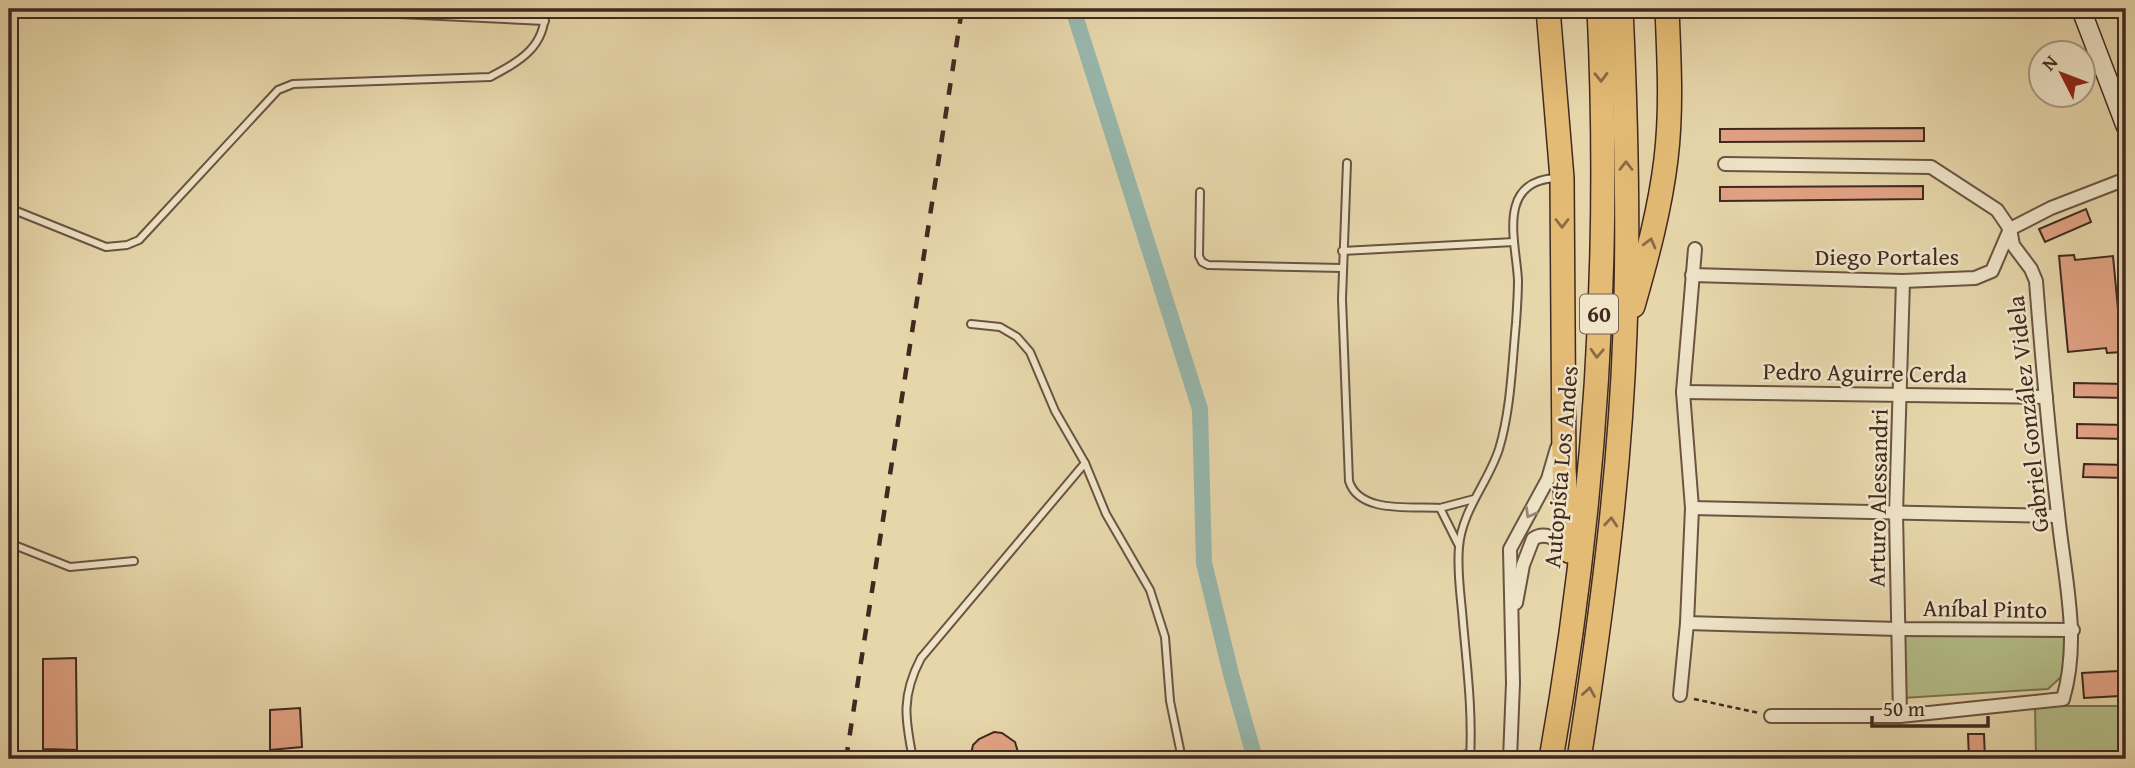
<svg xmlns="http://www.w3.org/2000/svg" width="2135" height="768" viewBox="0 0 2135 768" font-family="'Gentium Book Plus',serif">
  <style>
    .green { fill: #b4be89; stroke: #7a7454; stroke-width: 2 }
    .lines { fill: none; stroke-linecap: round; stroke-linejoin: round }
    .canal { stroke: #97b8ae; stroke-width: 16 }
    .building { fill: #e1a283; stroke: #412920; stroke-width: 2 }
    .service-casing { stroke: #6a5442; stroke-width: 10 }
    .minor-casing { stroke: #6a5442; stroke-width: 16 }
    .secondary-casing { stroke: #412920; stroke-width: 21 }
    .motorway-casing { stroke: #412920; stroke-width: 26 }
    .path { stroke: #412920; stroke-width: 2.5; stroke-dasharray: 5 3.5; stroke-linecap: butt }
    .service { stroke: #efe4c8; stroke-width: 6 }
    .minor { stroke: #efe4c8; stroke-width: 12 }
    .secondary { stroke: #efe4c8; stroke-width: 18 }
    .motorway { stroke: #e3bb75; stroke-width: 23 }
    .rail { stroke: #412920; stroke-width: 4.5; stroke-dasharray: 12 12; stroke-linecap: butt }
    .oneway { stroke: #8a6b46 }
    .oneway2 { stroke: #988674 }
    .labels { text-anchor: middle; stroke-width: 5; stroke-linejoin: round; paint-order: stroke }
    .shield { fill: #efe4c8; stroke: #756152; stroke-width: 2 }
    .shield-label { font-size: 23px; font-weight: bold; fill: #412920 }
    .street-label { font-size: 24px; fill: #412920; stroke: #efe4c8 }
  </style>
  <rect width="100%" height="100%" fill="#e6d6aa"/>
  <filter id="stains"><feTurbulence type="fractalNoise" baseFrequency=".00286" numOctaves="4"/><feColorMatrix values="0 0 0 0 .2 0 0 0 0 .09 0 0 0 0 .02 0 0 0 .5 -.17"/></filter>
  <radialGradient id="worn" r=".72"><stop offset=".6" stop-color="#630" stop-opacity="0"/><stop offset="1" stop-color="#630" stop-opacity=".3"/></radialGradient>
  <g class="green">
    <path d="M 1904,633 L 2065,637 L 2062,676 L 2048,689 L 1903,698 Z"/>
    <path d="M 2035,706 L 2126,706 L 2126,759 L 2036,759 Z"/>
  </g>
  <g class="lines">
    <path class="canal" d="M 1073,9 L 1200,409 L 1204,563 L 1231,674 L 1255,759"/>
  </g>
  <g class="building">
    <path d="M 1924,128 L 1924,141 L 1720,142 L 1720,129 Z"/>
    <path d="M 1923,186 L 1923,199 L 1720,201 L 1720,187 Z"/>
    <path d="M 2086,209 L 2091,222 L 2045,242 L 2039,229 Z"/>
    <path d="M 2074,255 L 2075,260 L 2113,256 L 2122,352 L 2107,353 L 2106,348 L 2068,352 L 2059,256 Z"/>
    <path d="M 2074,383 L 2126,384 L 2126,398 L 2074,397 Z"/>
    <path d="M 2077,424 L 2126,425 L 2126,439 L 2077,438 Z"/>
    <path d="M 2084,464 L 2126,465 L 2126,478 L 2083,477 Z"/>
    <path d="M 76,658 L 77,750 L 43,749 L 43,659 Z"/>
    <path d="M 2118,671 L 2120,696 L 2084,698 L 2082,673 Z"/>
    <path d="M 300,708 L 302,747 L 270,750 L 270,710 Z"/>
    <path d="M 994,732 L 1002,733 L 1015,742 L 1020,759 L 970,759 L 973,745 L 979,739 Z"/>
    <path d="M 1968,734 L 1984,734 L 1985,759 L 1969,759 Z"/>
  </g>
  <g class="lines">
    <g class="service-casing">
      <g id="service">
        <path d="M 399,14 L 545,21"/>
        <path d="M 1347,163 L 1342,299 L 1349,481 C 1359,514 1412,506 1440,508"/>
        <path d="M 1200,192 L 1199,256 L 1202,262 L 1208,265 L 1342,268"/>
        <path d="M 9,208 L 106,247 L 127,245 L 139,240 L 278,90 L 293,84 L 490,77 C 520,61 546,47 545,9"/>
        <path d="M 1342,251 L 1514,242"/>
        <path d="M 971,324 L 1000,327 L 1017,337 L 1030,352 L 1055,411 L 1085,463 L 1106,514 L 1150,590 L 1165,637 L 1170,701 L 1182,759"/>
        <path d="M 9,543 L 70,567 L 134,561"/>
        <path d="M 1458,544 L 1440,508 L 1474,499"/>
        <path d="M 913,759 C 905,719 901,696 921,658 L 1085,463"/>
        <path d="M 1446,759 L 1471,753"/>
        <path d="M 1470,759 C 1473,709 1466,660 1462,611 C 1460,590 1457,568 1459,547 C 1462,510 1488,483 1499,449 C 1511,409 1512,364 1516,323 C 1517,309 1518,294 1518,280 C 1516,242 1496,181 1556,178"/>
      </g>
    </g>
    <g class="minor-casing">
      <g id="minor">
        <path d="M 1725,164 L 1931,167 L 1997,210 L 2010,229 L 2013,245 L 2031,269 L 2036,281 C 2042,359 2049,437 2058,514 C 2064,576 2081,638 2063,699 L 1900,716 L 1771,716"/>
        <path d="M 1692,275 L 1903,281 L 1975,278 L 1992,271 L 2010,229 L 2051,208 L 2126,179"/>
        <path d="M 1683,392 L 2046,397"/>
        <path d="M 1692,508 L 2058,516"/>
        <path d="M 1516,603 L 1523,565 L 1533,539 C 1546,530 1558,541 1569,548"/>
        <path d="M 1687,623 L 1898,629 L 2073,630"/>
        <path d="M 1680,695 L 1687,623 L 1692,508 L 1683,392 L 1695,249"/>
        <path d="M 1900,716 L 1896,513 L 1903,281"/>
        <path d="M 1510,759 L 1513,683 L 1510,549 L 1548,479 L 1557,448"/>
      </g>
    </g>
    <g class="secondary-casing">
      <path id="secondary" d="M 2081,9 L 2126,127"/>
    </g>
    <g class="motorway-casing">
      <g id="motorway">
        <path d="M 1548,9 L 1562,178 L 1564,469 L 1569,551"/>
        <path d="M 1633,306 C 1647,257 1660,209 1666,159 C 1672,109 1669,59 1667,9"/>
        <path d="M 1551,759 C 1595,512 1611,259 1599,9"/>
        <path d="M 1579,759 C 1601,618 1620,476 1625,332 C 1629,225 1626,116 1621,9"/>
      </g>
    </g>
    <path class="path" d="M 1694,699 L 1759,713"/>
    <use href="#service" class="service"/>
    <use href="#minor" class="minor"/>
    <use href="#secondary" class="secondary"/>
    <use href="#motorway" class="motorway"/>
    <path class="rail" d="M 846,759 L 962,9"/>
  </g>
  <defs><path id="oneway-chevron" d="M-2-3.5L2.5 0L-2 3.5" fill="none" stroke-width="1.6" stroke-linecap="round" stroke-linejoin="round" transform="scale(1.75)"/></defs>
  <g class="oneway">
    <use href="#oneway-chevron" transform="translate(1601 77) rotate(89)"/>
    <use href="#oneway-chevron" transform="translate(1626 166) rotate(-90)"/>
    <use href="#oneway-chevron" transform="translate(1562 223) rotate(90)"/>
    <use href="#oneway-chevron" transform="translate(1650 243) rotate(-75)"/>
    <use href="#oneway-chevron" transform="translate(1597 353) rotate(93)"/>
    <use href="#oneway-chevron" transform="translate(1611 522) rotate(-85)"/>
    <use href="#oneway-chevron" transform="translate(1589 692) rotate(-81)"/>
  </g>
  <use class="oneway2" href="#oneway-chevron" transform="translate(1530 513) rotate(119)"/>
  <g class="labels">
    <rect class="shield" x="1580" y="294.5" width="38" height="39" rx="5"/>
    <g class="shield-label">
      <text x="1599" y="322">60</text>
    </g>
    <g class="street-label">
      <text x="1887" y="265">Diego Portales</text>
      <text transform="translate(1865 373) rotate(1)" y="8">Pedro Aguirre Cerda</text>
      <text transform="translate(2028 414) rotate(-96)" y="8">Gabriel González Videla</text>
      <text transform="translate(1561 467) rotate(-85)" y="8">Autopista Los Andes</text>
      <text transform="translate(1878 498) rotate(-89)" y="8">Arturo Alessandri</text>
      <text transform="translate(1985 609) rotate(1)" y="8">Aníbal Pinto</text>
    </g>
  </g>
  <rect width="2135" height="768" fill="none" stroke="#e6d6aa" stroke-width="35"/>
  <rect x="10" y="10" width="2114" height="747" fill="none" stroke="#412920" stroke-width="3.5"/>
  <rect x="18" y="18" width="2100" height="733" fill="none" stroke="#412920" stroke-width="2"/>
  <g transform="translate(2062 74) rotate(312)"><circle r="33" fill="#efe4c8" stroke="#a99985" stroke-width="2"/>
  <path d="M0-5L12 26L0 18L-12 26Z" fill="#8f2418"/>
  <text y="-10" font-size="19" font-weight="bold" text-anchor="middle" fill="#412920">N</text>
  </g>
  <path d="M1872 716v10h116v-10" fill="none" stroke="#412920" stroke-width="3.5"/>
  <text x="1883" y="716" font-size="21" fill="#412920" stroke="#efe4c8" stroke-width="5" paint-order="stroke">50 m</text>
  <rect width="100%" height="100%" filter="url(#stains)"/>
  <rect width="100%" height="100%" fill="url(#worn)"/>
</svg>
